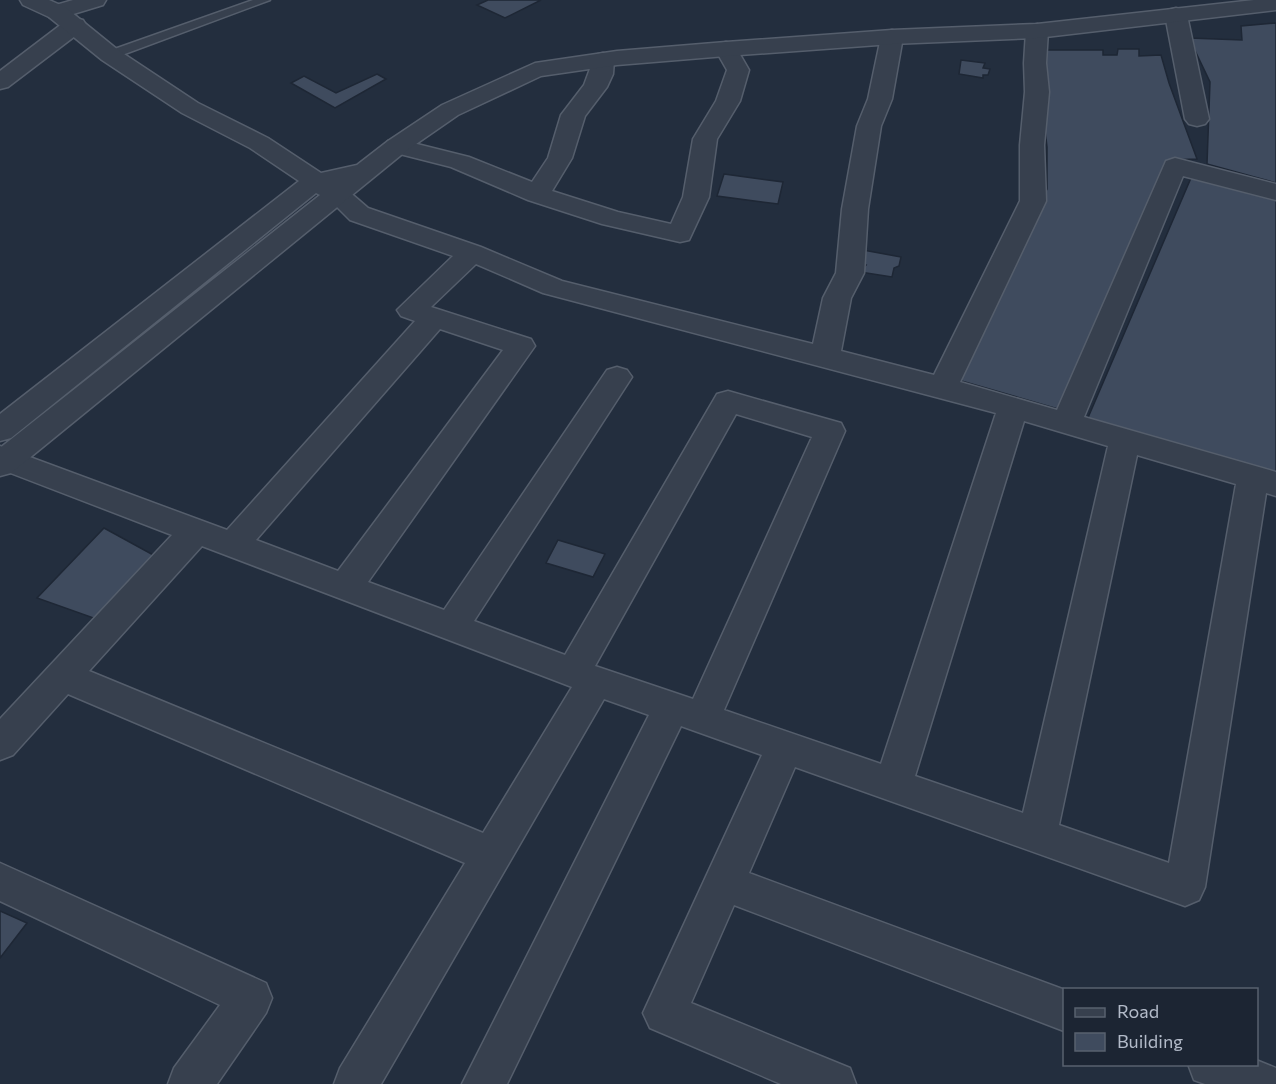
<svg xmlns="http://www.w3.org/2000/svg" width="1276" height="1084" viewBox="0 0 1276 1084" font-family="Commissioner,sans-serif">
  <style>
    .building { fill: #3f4b5e; stroke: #1e2735; stroke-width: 1.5 }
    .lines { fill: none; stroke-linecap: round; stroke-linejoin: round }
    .service-casing { stroke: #555e6c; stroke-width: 3 }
    .minor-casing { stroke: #555e6c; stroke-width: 3 }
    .tertiary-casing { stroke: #555e6c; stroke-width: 3 }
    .service { fill: #37404e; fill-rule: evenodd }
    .minor { fill: #37404e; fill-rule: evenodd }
    .tertiary { fill: #37404e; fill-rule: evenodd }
  </style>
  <rect width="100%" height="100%" fill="#232e3e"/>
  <g class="building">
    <path d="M 488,0 L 541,0 L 505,18 L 477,5 Z"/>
    <path d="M 1276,23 L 1276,183 L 1207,164 L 1210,82 L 1189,38 L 1242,40 L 1241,26 Z"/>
    <path d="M 1118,49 L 1139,49 L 1139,56 L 1161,55 L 1169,83 L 1197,159 L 1168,160 L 1058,409 L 958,380 L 1047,189 L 1047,147 L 1036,50 L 1103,50 L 1103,55 L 1117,55 Z"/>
    <path d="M 961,60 L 985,63 L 983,68 L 990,69 L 988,75 L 983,75 L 983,78 L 959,74 Z"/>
    <path d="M 377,74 L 386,79 L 335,108 L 291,83 L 304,76 L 336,93 Z"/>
    <path d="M 724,174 L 783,182 L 778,204 L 717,196 Z"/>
    <path d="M 1191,178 L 1276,200 L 1276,473 L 1087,420 Z"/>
    <path d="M 863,250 L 901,257 L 899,266 L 894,268 L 892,277 L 860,272 L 866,265 L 861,263 Z"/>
    <path d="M 104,528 L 157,557 L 99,620 L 37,598 Z"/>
    <path d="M 558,540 L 605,554 L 593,577 L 546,563 Z"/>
    <path d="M 0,911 L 27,923 L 0,958 Z"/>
  </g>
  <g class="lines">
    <g class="service-casing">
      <path id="service" d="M 253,0 L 270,0 L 114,58 L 110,59 L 104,55 L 106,52 Z"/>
    </g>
    <g class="minor-casing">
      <g id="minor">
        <path d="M 73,0 L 106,0 L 103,5 L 57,19 L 49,17 L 46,12 L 49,7 Z"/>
        <path d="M 1176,8 L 1184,10 L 1187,15 L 1209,119 L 1205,124 L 1197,126 L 1189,124 L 1185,119 L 1165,15 L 1168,10 Z"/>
        <path d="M 75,18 L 83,20 L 86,25 L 83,30 L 8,87 L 0,89 L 0,71 L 67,20 Z"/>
        <path d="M 1037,24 L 1045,26 L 1048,31 L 1046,63 L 1049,92 L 1044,145 L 1046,201 L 960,382 L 1057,410 L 1166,161 L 1175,158 L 1276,184 L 1276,200 L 1183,176 L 1084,417 L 1276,472 L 1276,496 L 1266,493 L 1205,887 L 1199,900 L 1185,906 L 795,767 L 749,873 L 1065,990 L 1064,1031 L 734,905 L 691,1003 L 850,1068 L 856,1084 L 781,1084 L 650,1028 L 643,1013 L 762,755 L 681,726 L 507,1084 L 462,1084 L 649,715 L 604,699 L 381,1084 L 334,1084 L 340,1068 L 465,863 L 68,694 L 13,755 L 0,760 L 0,719 L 172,535 L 0,469 L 0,446 L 227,530 L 415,321 L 401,316 L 397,310 L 453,256 L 350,220 L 324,194 L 328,189 L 337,186 L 346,189 L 368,208 L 481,247 L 562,281 L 813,344 L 823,298 L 836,273 L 842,209 L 857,126 L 868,99 L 881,37 L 884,32 L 892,30 L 900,32 L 903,37 L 892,99 L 881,126 L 868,209 L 864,273 L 851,298 L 841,351 L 934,375 L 1020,201 L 1020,145 L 1025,92 L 1024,63 L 1026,31 L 1029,26 ZM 476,264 L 543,293 L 996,413 L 881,764 L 724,710 L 845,431 L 841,423 L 728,391 L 717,394 L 565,655 L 474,621 L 632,377 L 627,370 L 617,367 L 607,370 L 444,610 L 368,582 L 535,346 L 531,339 L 431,307 ZM 440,329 L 503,350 L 338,571 L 256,540 ZM 736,414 L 812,437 L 693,699 L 595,666 ZM 1024,421 L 1108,446 L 1023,813 L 915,776 ZM 1137,455 L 1236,484 L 1169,863 L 1059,825 ZM 202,546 L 572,687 L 483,833 L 89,671 Z"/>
        <path d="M 726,42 L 734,44 L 749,70 L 740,101 L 717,139 L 709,197 L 689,240 L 680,242 L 602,224 L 528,200 L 451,167 L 388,151 L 385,146 L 388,141 L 397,139 L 469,157 L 532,182 L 548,158 L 561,115 L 584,85 L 595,55 L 603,53 L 611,55 L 614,60 L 613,74 L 607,87 L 585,116 L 572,158 L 552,191 L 618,212 L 671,224 L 683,197 L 693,139 L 716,101 L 727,70 L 715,49 L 718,44 Z"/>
        <path d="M 0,863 L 266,983 L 272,998 L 266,1013 L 217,1084 L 168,1084 L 174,1068 L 220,1005 L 0,901 Z"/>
        <path d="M 1256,1060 L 1276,1068 L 1276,1084 L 1205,1084 L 1194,1080 L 1188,1064 L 1256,1064 Z"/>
      </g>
    </g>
    <g class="tertiary-casing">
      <path id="tertiary" d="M 20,0 L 49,0 L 65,7 L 118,50 L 198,103 L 268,138 L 321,173 L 357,165 L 388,141 L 442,105 L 535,63 L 617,51 L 726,42 L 892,30 L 1037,24 L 1254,0 L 1276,0 L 1276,10 L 1037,38 L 892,44 L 726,56 L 617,65 L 541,76 L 458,115 L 406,151 L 11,473 L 0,476 L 0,448 L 320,195 L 316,193 L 11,438 L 0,441 L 0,414 L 299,181 L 250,148 L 182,113 L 102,60 L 49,17 L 23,5 Z"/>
    </g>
    <use href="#service" class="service"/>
    <use href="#minor" class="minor"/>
    <use href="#tertiary" class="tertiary"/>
  </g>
  <rect x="1063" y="988" width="195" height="78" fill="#1c2533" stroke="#58616f" stroke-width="1.5"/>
  <rect x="1075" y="1008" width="30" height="9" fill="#37404e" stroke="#58616f" stroke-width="1.5"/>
  <text x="1117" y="1018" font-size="18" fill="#b3bbc9">Road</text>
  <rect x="1075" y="1033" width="30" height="18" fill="#3f4b5e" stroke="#58616f" stroke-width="1.5"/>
  <text x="1117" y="1048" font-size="18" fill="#b3bbc9">Building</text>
</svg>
